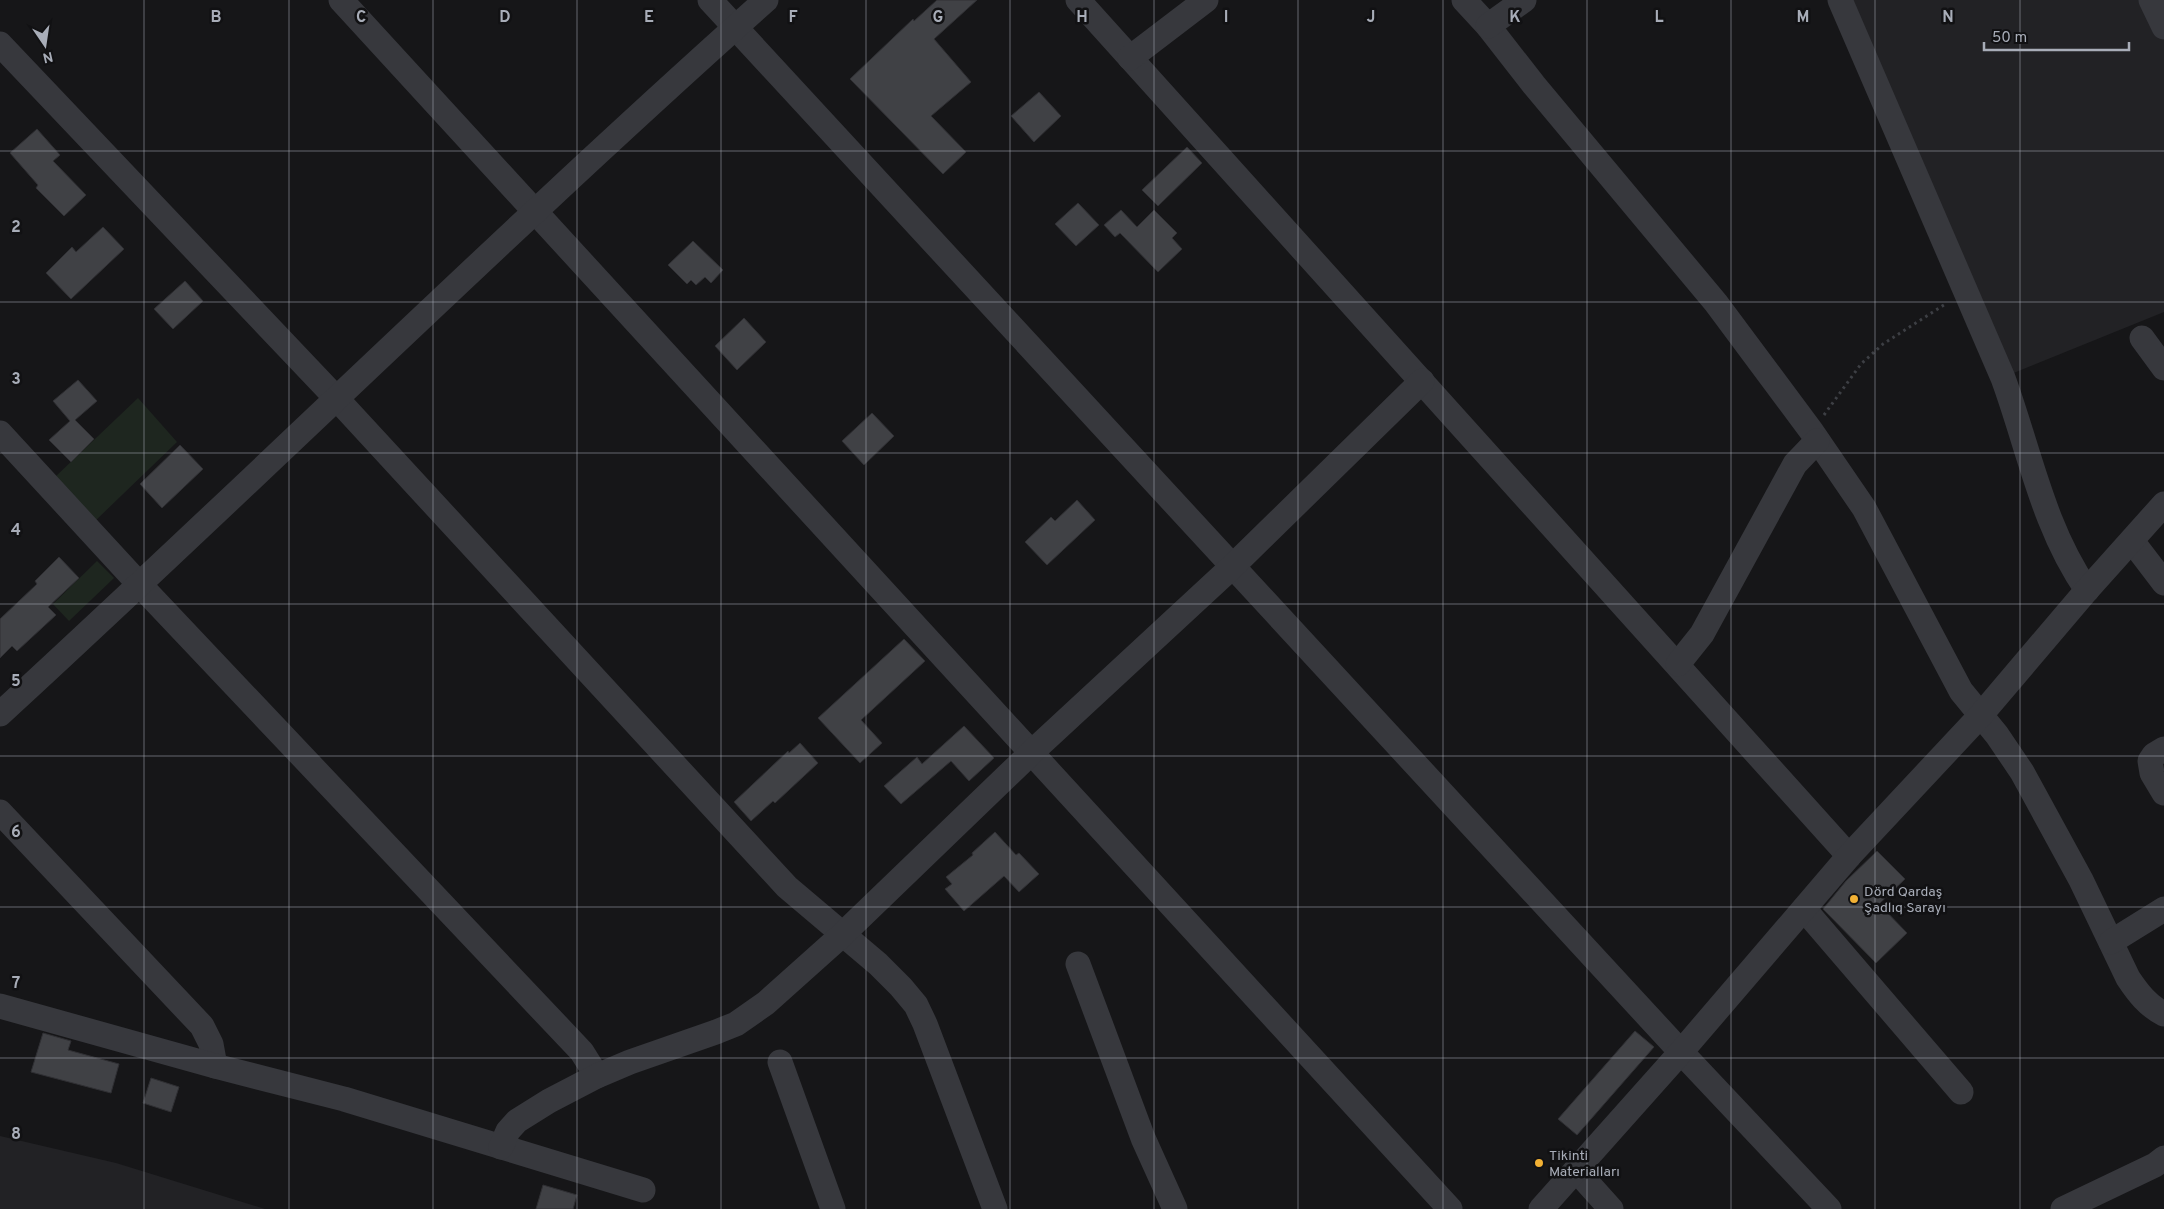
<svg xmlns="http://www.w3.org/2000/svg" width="2164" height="1209" viewBox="0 0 2164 1209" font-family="Overpass,sans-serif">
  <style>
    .built { fill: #222225 }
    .green { fill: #1e261f }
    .building { fill: #404145; stroke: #303034 }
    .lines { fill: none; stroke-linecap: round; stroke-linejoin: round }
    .path { stroke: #3d3f44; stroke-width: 3; stroke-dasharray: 2.5 4; stroke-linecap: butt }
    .minor { stroke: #37383d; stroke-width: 25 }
    .grid { fill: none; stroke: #a8adb8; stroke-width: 1; stroke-opacity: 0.55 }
    .poi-dot { fill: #f2b134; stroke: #111113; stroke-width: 2 }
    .labels { text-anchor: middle; stroke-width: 5; stroke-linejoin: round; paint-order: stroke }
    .poi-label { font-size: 14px; fill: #a8adb8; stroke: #111113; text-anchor: start }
    .grid-label { font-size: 16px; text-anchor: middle; font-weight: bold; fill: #a8adb8; stroke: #111113; stroke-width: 5; stroke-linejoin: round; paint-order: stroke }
  </style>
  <rect width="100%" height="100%" fill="#161618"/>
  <g class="built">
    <path d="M 1848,0 L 2164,0 L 2164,312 L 2011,374 Z"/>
    <path d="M 0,1136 L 116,1163 L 265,1209 L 0,1209 Z"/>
  </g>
  <g class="green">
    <path d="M 138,398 L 177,442 L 94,522 L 54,478 Z"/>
    <path d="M 97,561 L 114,578 L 69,621 L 53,604 Z"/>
  </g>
  <g class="building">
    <path d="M 937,0 L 977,0 L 934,39 L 971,82 L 931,116 L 966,152 L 943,174 L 850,79 L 913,19 L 914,21 Z"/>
    <path d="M 1039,92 L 1061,116 L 1034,142 L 1011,116 Z"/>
    <path d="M 37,129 L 60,155 L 53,161 L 86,195 L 64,216 L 36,188 L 38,185 L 10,153 Z"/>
    <path d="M 1187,147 L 1202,163 L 1158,206 L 1142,190 Z"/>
    <path d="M 1078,203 L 1099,225 L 1076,246 L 1055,224 Z"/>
    <path d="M 1121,210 L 1137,227 L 1154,210 L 1177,233 L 1172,238 L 1182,249 L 1158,272 L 1120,233 L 1115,237 L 1104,225 Z"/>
    <path d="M 103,227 L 124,249 L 71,299 L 46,273 L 72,247 L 76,252 Z"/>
    <path d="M 693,241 L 723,270 L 711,283 L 705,277 L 696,285 L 691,280 L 687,284 L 668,265 Z"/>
    <path d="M 185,281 L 203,301 L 173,329 L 154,309 Z"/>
    <path d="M 744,318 L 766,342 L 737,370 L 715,346 Z"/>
    <path d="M 78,380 L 97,401 L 75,420 L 94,439 L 71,462 L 49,440 L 70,421 L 53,401 Z"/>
    <path d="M 872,413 L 894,436 L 864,465 L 842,441 Z"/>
    <path d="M 180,445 L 203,469 L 162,508 L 140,484 Z"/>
    <path d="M 1077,500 L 1095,520 L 1047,565 L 1025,542 L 1051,517 L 1055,521 Z"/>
    <path d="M 59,557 L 79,578 L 48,607 L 56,615 L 17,651 L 12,646 L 0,658 L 0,619 L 37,584 L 35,581 Z"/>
    <path d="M 904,639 L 925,661 L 861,720 L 882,743 L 860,763 L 818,718 Z"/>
    <path d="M 964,726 L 994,758 L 969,781 L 951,761 L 901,804 L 884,786 L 917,757 L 922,764 Z"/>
    <path d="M 800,743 L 818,763 L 775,803 L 773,801 L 751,821 L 734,802 L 788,751 L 789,753 Z"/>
    <path d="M 995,832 L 1016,855 L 1019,853 L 1039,874 L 1019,892 L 1004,876 L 964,911 L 945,889 L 952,884 L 946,877 L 973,855 L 972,853 Z"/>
    <path d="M 1877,851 L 1905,879 L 1879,904 L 1907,933 L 1876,963 L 1823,909 L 1846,881 Z"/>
    <path d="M 1635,1031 L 1654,1047 L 1577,1135 L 1558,1119 Z"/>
    <path d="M 43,1033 L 71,1041 L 68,1050 L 119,1064 L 111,1093 L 31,1072 Z"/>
    <path d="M 151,1078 L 179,1087 L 171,1112 L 143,1103 Z"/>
    <path d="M 543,1185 L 577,1195 L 573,1209 L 536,1209 Z"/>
  </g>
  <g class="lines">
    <path class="path" d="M 1824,415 L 1861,364 L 1883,344 L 1947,303"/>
    <g class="minor">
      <path d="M 341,0 L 1450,1209"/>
      <path d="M 710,0 L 1681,1052 L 1829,1209"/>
      <path d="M 1078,0 L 1849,856"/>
      <path d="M 1464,0 L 1488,26 L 1534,85 L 1716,303 L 1812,432 L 1864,508 L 1961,691 L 1997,735 L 2022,772 L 2081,880 L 2128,978 C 2138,993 2148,1006 2164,1014"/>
      <path d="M 1840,0 L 2003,378 C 2029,449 2043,527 2087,590"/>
      <path d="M 2151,0 L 2164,27"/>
      <path d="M 1488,26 L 1524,0"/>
      <path d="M 0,44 L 337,399 L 787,887 L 878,964 L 901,987 L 916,1005 L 925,1024 L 995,1209"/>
      <path d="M 1130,58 L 1206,0"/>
      <path d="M 2142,338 L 2164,368"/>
      <path d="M 0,433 L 140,585 L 582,1052 L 597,1076"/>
      <path d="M 2132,541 L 2164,583"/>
      <path d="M 1678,664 L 1702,634 L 1795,464 L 1817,441"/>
      <path d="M 0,714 C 257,478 506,232 766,0"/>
      <path d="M 2164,749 L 2154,755 L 2150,761 L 2152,773 L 2164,793"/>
      <path d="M 0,812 L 202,1026 L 211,1044 L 215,1066"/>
      <path d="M 1804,909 L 1961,1092"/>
      <path d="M 2111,942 L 2164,909"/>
      <path d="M 1078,964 L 1143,1138 L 1175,1209"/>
      <path d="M 0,1006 L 215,1066 L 344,1099 L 643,1190"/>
      <path d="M 780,1062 L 833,1209"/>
      <path d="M 501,1147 L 508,1131 L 517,1121 L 549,1101 L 597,1076 L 630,1062 L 716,1032 L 736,1024 L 766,1003 L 842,935 L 1032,752 L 1233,566 L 1422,381"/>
      <path d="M 1576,1170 L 1611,1209"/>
      <path d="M 1541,1209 L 1681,1052 L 1849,856 L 1980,716 L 2087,590 L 2164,504"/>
      <path d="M 2063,1209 L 2155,1165 L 2164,1158"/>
    </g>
  </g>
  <path class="grid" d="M 144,0 L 144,1209M 289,0 L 289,1209M 433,0 L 433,1209M 577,0 L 577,1209M 721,0 L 721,1209M 866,0 L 866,1209M 1010,0 L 1010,1209M 1154,0 L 1154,1209M 1298,0 L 1298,1209M 1443,0 L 1443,1209M 1587,0 L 1587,1209M 1731,0 L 1731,1209M 1875,0 L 1875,1209M 2020,0 L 2020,1209M 0,151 L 2164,151M 0,302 L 2164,302M 0,453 L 2164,453M 0,604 L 2164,604M 0,756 L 2164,756M 0,907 L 2164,907M 0,1058 L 2164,1058"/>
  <g class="poi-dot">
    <circle cx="1854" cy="899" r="5"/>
    <circle cx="1539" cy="1163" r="5"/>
  </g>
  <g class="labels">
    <g class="poi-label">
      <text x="1864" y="896">Dörd Qardaş<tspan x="1864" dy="16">Şadlıq Sarayı</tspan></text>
      <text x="1549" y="1160">Tikinti<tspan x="1549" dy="16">Materialları</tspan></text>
    </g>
  </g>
  <g class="grid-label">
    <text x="216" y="22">B</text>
    <text x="361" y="22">C</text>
    <text x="505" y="22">D</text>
    <text x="649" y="22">E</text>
    <text x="793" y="22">F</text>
    <text x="938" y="22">G</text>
    <text x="1082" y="22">H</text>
    <text x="1226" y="22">I</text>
    <text x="1371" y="22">J</text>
    <text x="1515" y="22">K</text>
    <text x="1659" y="22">L</text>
    <text x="1803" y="22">M</text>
    <text x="1948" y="22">N</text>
    <text x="16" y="232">2</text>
    <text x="16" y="384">3</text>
    <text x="16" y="535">4</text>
    <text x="16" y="686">5</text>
    <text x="16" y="837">6</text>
    <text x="16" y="988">7</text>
    <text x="16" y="1139">8</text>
  </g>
  <g transform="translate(45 45) rotate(167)" stroke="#111113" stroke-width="4" paint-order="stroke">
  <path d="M0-4L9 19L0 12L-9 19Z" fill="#a8adb8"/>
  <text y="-8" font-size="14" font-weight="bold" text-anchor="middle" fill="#a8adb8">N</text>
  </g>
  <path d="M1984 42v8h145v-8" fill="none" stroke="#a8adb8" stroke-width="2.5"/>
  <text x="1992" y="42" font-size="15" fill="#a8adb8" stroke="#111113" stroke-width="4" paint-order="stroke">50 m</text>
</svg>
